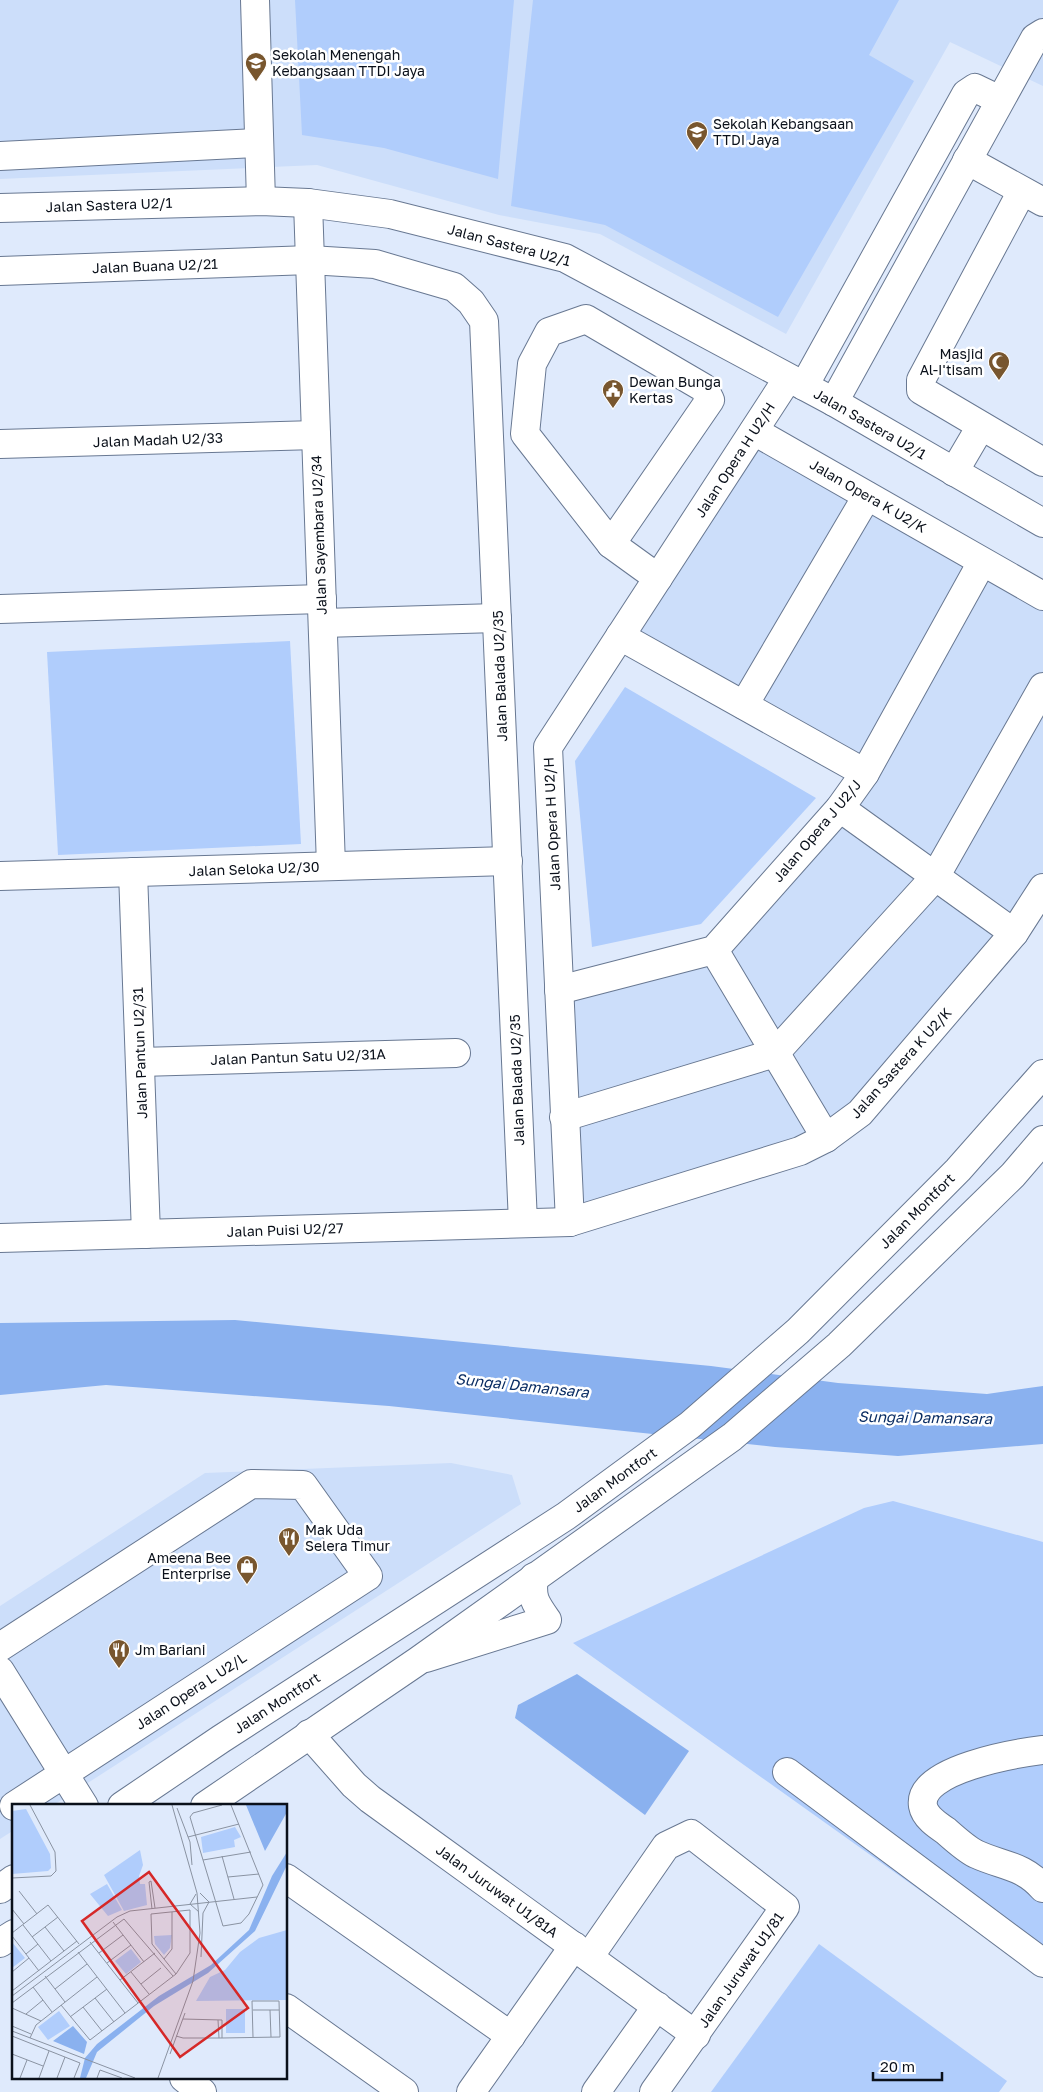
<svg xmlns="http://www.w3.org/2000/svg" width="1043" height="2092" viewBox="0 0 1043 2092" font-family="'Golos Text',sans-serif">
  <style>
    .built { fill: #ccdefa }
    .green { fill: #b0cdfc }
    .water { fill: #8ab1ef }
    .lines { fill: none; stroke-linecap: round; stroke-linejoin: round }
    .minor-casing { stroke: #687892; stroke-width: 30 }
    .major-casing { stroke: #687892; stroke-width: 30 }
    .minor { stroke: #fff; stroke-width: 28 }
    .major { stroke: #fff; stroke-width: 28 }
    .labels { text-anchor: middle; stroke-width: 5; stroke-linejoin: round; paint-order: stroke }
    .poi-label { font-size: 14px; fill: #0a101a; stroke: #fff; text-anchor: start }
    .street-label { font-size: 14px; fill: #0a101a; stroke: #fff }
    .water-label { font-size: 15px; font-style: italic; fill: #0a2d63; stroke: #fff }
    .inset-road { fill: none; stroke: #8a93a2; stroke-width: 1 }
    .view { fill: #d62828; fill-opacity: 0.15; stroke: #d62828; stroke-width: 2.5 }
    .inset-edge { fill: none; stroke: #0a101a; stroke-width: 2.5 }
  </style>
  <rect width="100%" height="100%" fill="#dfeafc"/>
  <g class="built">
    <path d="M 0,0 L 1043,0 L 1043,86 L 950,42 L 786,334 L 600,234 L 499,215 L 317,165 L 0,179 Z"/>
    <path d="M 757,443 L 1043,606 L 1043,872 L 1012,923 L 856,1105 L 816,1137 L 578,1211 L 567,996 L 724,954 L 875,772 L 630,634 Z"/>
    <path d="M 451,1463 L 512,1475 L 521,1504 L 52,1806 L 14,1806 L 14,1830 L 0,1839 L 0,1606 L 205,1473 Z"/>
  </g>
  <g class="green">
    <path d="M 295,0 L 514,0 L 498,179 L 384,148 L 302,135 Z"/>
    <path d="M 533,0 L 899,0 L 869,55 L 914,81 L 778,317 L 605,225 L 511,206 Z"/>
    <path d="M 290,641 L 301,844 L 58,855 L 47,652 Z"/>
    <path d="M 625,687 L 816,798 L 701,924 L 592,947 L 575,761 Z"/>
    <path d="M 893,1501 L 1043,1542 L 1043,1978 L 573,1643 L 864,1508 Z"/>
    <path d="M 819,1944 L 1007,2081 L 999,2092 L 711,2092 Z"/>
  </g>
  <g class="water">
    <path d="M 235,1320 L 711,1366 L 838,1383 L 987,1394 L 1043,1386 L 1043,1444 L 898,1456 L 775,1447 L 389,1406 L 106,1385 L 0,1395 L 0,1323 Z"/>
    <path d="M 577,1674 L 689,1751 L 645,1815 L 515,1718 L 518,1705 Z"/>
  </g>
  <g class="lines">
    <g class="minor-casing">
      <g id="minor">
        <path d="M 255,0 L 261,201"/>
        <path d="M 0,156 L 258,143"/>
        <path d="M 967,160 L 1043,202"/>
        <path d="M 1022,191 L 921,380 L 921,390 L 1043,462"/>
        <path d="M 308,203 L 331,866"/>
        <path d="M 0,208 L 261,201 L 308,203 L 390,214 L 565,258 L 834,402 L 1043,523"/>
        <path d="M 0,271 L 310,260 L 375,264 L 454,287 L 471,302 L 484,321 L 523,1223"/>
        <path d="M 586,319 L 704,388 L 710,400 L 611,544 L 525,434 L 532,364 L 549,332 Z"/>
        <path d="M 804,386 L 966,94 L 975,88 L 1000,100"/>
        <path d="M 834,402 L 1035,38 L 1043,33"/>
        <path d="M 754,431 L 1043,596"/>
        <path d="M 0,444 L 316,435"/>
        <path d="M 954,472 L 981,426"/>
        <path d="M 611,544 L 658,578"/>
        <path d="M 0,609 L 322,599"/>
        <path d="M 323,623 L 497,618"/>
        <path d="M 620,636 L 865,773"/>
        <path d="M 744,705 L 867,496"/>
        <path d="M 840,808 L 1014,933"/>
        <path d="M 133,872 L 146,1234"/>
        <path d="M 0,876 L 508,861"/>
        <path d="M 714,950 L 826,1138"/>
        <path d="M 559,990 L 714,950 L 840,808 L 865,773 L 982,562"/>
        <path d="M 140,1062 L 456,1053"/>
        <path d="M 564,1117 L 775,1053 L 935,877 L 1043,687"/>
        <path d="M 570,1222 L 548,747 L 788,378"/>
        <path d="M 0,1238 L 570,1222 L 800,1151 L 826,1138 L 860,1113 L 1014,933 L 1043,888"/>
        <path d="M 0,1647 L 251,1484 L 303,1485 L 368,1576 L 14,1806"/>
        <path d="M 426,1658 L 547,1620 C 535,1603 531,1598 534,1577"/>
        <path d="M 0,1671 L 84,1806"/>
        <path d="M 309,1734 L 354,1785 L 370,1799 L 696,2035"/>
        <path d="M 1043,1750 C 1018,1753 917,1769 923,1806 C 925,1817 937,1825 946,1831 C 955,1839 966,1849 976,1854 C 1002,1866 1023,1865 1043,1888"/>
        <path d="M 787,1772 L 1043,1963"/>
        <path d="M 286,1878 L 511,2036"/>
        <path d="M 589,1957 L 666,1846 L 691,1834 L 785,1907 L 654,2092"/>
        <path d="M 286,2008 L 404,2092"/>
        <path d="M 184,2078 L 202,2092"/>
        <path d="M 471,2092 L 574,1946"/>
        <path d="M 596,2092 L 657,2006"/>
      </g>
    </g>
    <g class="major-casing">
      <g id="major">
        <path d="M 122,1806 L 221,1739 L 566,1516 L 690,1425 L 798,1331 L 958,1170 L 1043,1074"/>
        <path d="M 205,1806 L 418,1661 L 732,1437 L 839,1345 L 1013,1175 L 1043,1140"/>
        <path d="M 0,1889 L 14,1879"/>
        <path d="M 0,1943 L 14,1934"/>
      </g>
    </g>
    <use href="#minor" class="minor"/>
    <use href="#major" class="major"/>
  </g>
  <defs>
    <g id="school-pin" transform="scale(1.125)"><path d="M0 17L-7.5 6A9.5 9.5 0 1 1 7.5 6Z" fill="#78562e" stroke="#fff"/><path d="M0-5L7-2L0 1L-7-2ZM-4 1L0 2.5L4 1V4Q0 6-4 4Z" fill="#fff"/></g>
    <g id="mosque-pin" transform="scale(1.125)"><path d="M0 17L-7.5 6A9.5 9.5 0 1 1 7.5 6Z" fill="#78562e" stroke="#fff"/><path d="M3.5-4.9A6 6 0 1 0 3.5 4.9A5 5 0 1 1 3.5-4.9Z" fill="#fff"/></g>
    <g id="civic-pin" transform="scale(1.125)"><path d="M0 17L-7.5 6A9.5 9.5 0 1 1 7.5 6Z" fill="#78562e" stroke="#fff"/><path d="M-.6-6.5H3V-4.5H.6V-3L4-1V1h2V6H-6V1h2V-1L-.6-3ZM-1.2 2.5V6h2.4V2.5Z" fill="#fff"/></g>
    <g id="restaurant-pin" transform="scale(1.125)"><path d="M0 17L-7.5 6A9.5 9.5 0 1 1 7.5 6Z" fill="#78562e" stroke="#fff"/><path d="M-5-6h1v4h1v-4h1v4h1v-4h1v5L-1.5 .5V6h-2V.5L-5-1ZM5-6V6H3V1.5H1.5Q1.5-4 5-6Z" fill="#fff"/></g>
    <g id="shop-pin" transform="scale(1.125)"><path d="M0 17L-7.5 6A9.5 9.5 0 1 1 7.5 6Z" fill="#78562e" stroke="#fff"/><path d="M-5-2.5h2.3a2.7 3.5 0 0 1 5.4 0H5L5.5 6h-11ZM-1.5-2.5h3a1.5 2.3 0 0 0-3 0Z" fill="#fff"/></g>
  </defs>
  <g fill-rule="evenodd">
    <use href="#school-pin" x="256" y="63"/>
    <use href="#school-pin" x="697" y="132"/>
    <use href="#mosque-pin" x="999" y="362"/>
    <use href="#civic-pin" x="613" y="390"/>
    <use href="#restaurant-pin" x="289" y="1538"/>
    <use href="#shop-pin" x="247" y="1566"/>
    <use href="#restaurant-pin" x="119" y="1650"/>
  </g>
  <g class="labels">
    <g class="poi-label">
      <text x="272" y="60">Sekolah Menengah<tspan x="272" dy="16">Kebangsaan TTDI Jaya</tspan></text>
      <text x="713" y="129">Sekolah Kebangsaan<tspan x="713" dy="16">TTDI Jaya</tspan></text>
      <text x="983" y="359" text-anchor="end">Masjid<tspan x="983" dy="16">Al-I'tisam</tspan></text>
      <text x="629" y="387">Dewan Bunga<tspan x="629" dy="16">Kertas</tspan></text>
      <text x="305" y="1535">Mak Uda<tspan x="305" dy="16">Selera Timur</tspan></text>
      <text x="231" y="1563" text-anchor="end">Ameena Bee<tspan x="231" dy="16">Enterprise</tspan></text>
      <text x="135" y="1655">Jm Bariani</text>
    </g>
    <g class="street-label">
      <text transform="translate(109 205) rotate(-2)" y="5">Jalan Sastera U2/1</text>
      <text transform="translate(509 245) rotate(15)" y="5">Jalan Sastera U2/1</text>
      <text transform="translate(155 266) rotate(-2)" y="5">Jalan Buana U2/21</text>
      <text transform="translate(870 424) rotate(30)" y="5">Jalan Sastera U2/1</text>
      <text transform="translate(158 440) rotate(-2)" y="5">Jalan Madah U2/33</text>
      <text transform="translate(735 460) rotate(-57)" y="5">Jalan Opera H U2/H</text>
      <text transform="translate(868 496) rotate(30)" y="5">Jalan Opera K U2/K</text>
      <text transform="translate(319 535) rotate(-92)" y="5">Jalan Sayembara U2/34</text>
      <text transform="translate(500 676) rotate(-92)" y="5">Jalan Balada U2/35</text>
      <text transform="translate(552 824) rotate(-93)" y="5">Jalan Opera H U2/H</text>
      <text transform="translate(817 831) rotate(-50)" y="5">Jalan Opera J U2/J</text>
      <text transform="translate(254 869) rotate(-2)" y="5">Jalan Seloka U2/30</text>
      <text transform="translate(140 1053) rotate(-92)" y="5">Jalan Pantun U2/31</text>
      <text transform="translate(298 1057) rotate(-2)" y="5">Jalan Pantun Satu U2/31A</text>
      <text transform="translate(901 1063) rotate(-48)" y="5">Jalan Sastera K U2/K</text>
      <text transform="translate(517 1080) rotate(-92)" y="5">Jalan Balada U2/35</text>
      <text transform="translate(917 1211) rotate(-45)" y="5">Jalan Montfort</text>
      <text transform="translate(285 1230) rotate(-2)" y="5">Jalan Puisi U2/27</text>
      <text transform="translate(615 1480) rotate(-36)" y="5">Jalan Montfort</text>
      <text transform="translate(191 1691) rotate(-33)" y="5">Jalan Opera L U2/L</text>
      <text transform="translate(277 1703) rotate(-33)" y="5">Jalan Montfort</text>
      <text transform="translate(497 1891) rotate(36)" y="5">Jalan Juruwat U1/81A</text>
      <text transform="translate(741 1970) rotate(-55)" y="5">Jalan Juruwat U1/81</text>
    </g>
    <g class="water-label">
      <text transform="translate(522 1386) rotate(6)" y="5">Sungai Damansara</text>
      <text transform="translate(925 1418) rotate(1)" y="5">Sungai Damansara</text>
    </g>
  </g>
  <g transform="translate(12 1804)">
    <rect width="275" height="275" fill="#dfeafc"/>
    <path d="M 14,5 L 38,50 L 39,64 L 36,67 L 0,70 L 0,7 ZM 223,23 L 229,33 L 222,36 L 223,43 L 191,49 L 189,33 ZM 128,46 L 131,61 L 127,72 L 128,80 L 133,80 L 135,101 L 112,107 L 92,71 ZM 95,80 L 110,106 L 96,112 L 78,90 ZM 275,126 L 275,196 L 184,197 L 198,173 L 213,166 L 228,148 L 247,134 ZM 160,131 L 158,144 L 152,151 L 143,140 L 142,132 ZM 0,138 L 13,154 L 0,164 ZM 119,145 L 129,158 L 114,170 L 103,157 ZM 214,205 L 233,205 L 233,229 L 214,229 ZM 47,207 L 58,222 L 36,236 L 26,223 Z" fill="#b0cdfc"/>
    <path d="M 234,1 L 275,1 L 275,8 L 253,47 ZM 275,48 L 275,61 L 243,127 L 196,169 L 142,202 L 85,248 L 74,274 L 68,274 L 73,254 L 85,240 L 147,192 L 199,161 L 237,126 L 260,72 ZM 61,222 L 75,238 L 72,250 L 41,237 Z" fill="#8ab1ef"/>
    <path class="inset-road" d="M 210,1 L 181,9 L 178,13 L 211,122 L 229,119 L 237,110 L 251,81 L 219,1M 165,4 L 178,38 L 180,61M 176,33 L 227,20M 210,52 L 222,95M 191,56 L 239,48M 216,73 L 247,70M 0,74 L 39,72 L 44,67 L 43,48 L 18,1M 139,77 L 137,78 L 140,105M 139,77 L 143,104M 7,87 L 25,110M 188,89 L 197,98 L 191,109M 184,90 L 178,100 L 187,108M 0,105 L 12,120M 139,110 L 140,140 L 164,170M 101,118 L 132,158M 11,121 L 39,157M 33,123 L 52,147M 0,129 L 36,101 L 67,140M 0,132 L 27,167M 20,133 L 46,113M 78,138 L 126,199M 66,148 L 113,209M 87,149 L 111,131M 14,150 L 26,140M 189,153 L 191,109M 152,155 L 160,145 L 160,108M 95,159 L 119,141M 0,168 L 17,154M 119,168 L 137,190M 33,172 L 53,198M 108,176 L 143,149M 129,180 L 149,164M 21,183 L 40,208M 43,185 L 75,160M 0,187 L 65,137M 0,192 L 105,113 L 118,107 L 245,93M 83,194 L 102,218M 0,199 L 112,115 L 161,172M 49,201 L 78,236 L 164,170 L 178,149 L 178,106 L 139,110M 71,203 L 90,227M 0,204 L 29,217M 241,206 L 267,206M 258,206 L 259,233M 14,210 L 31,196M 58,213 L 95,185M 171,215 L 210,216 L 210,234M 206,216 L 207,234M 0,222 L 19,230M 0,227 L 123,274M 0,232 L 68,259 L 62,274M 164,232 L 171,234 L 210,234 L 268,233 L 267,197 L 240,197 L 241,233M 18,234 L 24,221 L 85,173M 0,250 L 31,262M 158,250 L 173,209M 8,274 L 15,256M 27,274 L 37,247M 45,274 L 53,253M 85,274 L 88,266 L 110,274M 146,274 L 181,177 L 188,129 L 185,89 L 160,1"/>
    <path class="view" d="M 137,68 L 236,204 L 168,253 L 70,117 Z"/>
    <rect width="275" height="275" class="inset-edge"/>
  </g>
  <path d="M873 2072v8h69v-8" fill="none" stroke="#0a101a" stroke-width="2.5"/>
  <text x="880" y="2072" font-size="15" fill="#0a101a" stroke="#ffffff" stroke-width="4" paint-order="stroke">20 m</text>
</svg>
